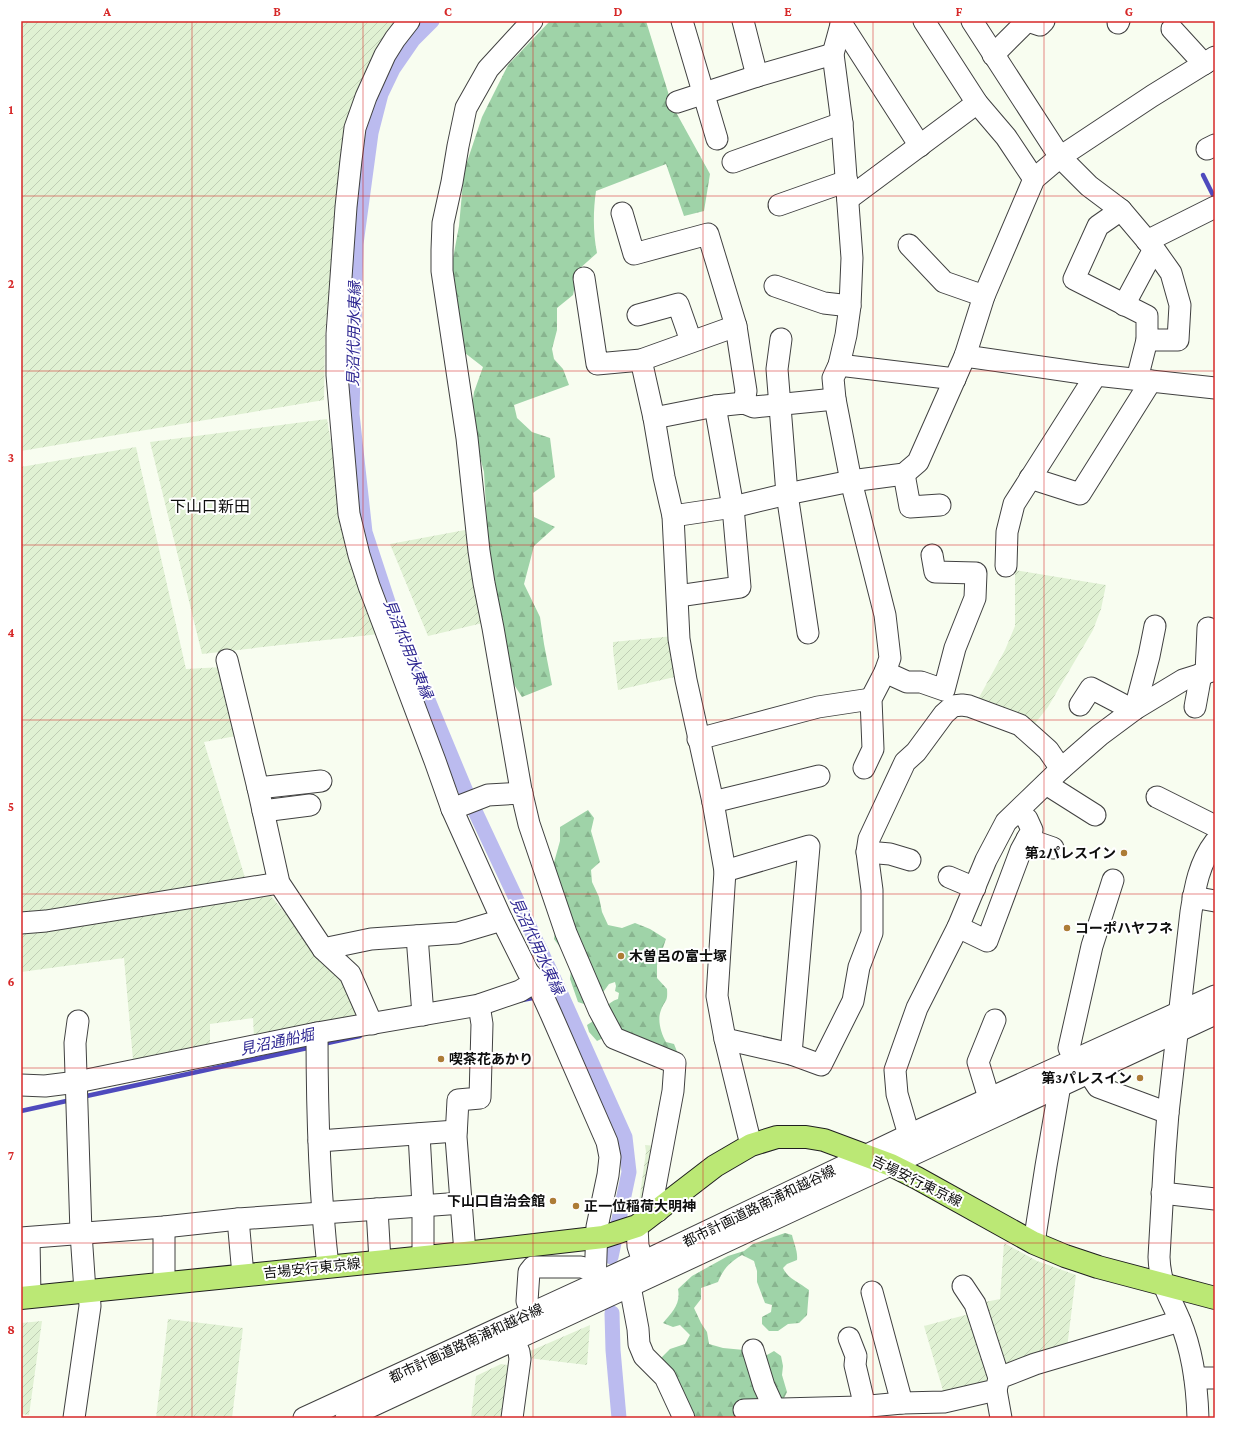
<svg xmlns="http://www.w3.org/2000/svg" width="1236" height="1439" viewBox="0 0 1236 1439" font-family="'Crimson Pro','Noto Sans JP',serif">
  <style>
    .farmland { fill: url(#farmland-furrows) }
    .forest { fill: url(#forest-firs) }
    .lines { fill: none; stroke-linecap: round; stroke-linejoin: round }
    .stream { stroke: #4e4abd; stroke-width: 4.5 }
    .canal { stroke: #bbbbef; stroke-width: 15 }
    .minor-casing { stroke: #414141; stroke-width: 23 }
    .major-casing { stroke: #1f1f1f; stroke-width: 24 }
    .minor { stroke: #fff; stroke-width: 21 }
    .major { stroke: #bbe875; stroke-width: 22 }
    .grid { fill: none; stroke: #d62828; stroke-width: 1; stroke-opacity: 0.55 }
    .poi-dot { fill: #ad7c36; stroke: #fff; stroke-width: 1.5 }
    .labels { text-anchor: middle; stroke-width: 4; stroke-linejoin: round; paint-order: stroke }
    .poi-label { font-size: 14px; font-weight: bold; fill: #0e0e0e; stroke: #fff; text-anchor: start }
    .street-label { font-size: 14px; fill: #0e0e0e; stroke: #fff }
    .water-label { font-size: 15px; font-style: italic; fill: #2d2691; stroke: #fff }
    .quarter-label { font-size: 16px; fill: #0e0e0e; stroke: #fff }
    .neatline { fill: none; stroke: #d62828; stroke-width: 1.5 }
    .grid-label { font-size: 13px; text-anchor: middle; font-weight: bold; fill: #d62828 }
  </style>
  <defs>
    <pattern id="farmland-furrows" width="10" height="10" patternUnits="userSpaceOnUse"><rect width="10" height="10" fill="#e0f1d3"/><path d="M-1 1l2-2M0 10L10 0M9 11l2-2" fill="none" stroke="#bfcdb4"/></pattern>
    <pattern id="forest-firs" width="22" height="20" patternUnits="userSpaceOnUse"><rect width="22" height="20" fill="#9fd3a8"/><path d="M5 1l3.5 6h-7zM16 11l3.5 6h-7z" fill="#88b48f"/></pattern>
  </defs>
  <rect width="100%" height="100%" fill="#f8fdf0"/>
  <g class="farmland">
    <path d="M 21,21 L 403,21 L 337,209 L 325,334 L 324,400 L 21,451 Z"/>
    <path d="M 327,419 L 345,523 L 379,634 L 202,654 L 150,442 Z"/>
    <path d="M 136,447 L 186,669 L 223,667 L 236,736 L 204,742 L 246,881 L 21,914 L 21,467 Z"/>
    <path d="M 465,530 L 487,622 L 428,636 L 390,544 Z"/>
    <path d="M 1015,570 L 1106,585 L 1101,609 L 1093,630 L 1048,707 L 1032,727 L 976,703 L 1005,650 L 1015,626 Z"/>
    <path d="M 674,636 L 679,676 L 618,690 L 613,650 L 613,642 Z"/>
    <path d="M 271,896 L 328,965 L 344,977 L 359,1015 L 254,1038 L 253,1018 L 210,1024 L 210,1045 L 133,1060 L 124,958 L 21,972 L 21,930 Z"/>
    <path d="M 645,1145 L 657,1146 L 647,1202 L 638,1209 L 646,1152 Z"/>
    <path d="M 1004,1243 L 1037,1261 L 1076,1275 L 1067,1348 L 1005,1369 L 980,1303 L 1000,1299 Z"/>
    <path d="M 973,1313 L 992,1376 L 988,1384 L 944,1394 L 924,1326 Z"/>
    <path d="M 168,1319 L 243,1328 L 232,1418 L 156,1418 Z"/>
    <path d="M 42,1321 L 29,1415 L 21,1414 L 21,1323 Z"/>
    <path d="M 590,1325 L 587,1365 L 528,1358 L 528,1352 Z"/>
    <path d="M 501,1364 L 514,1366 L 506,1418 L 471,1418 L 476,1376 Z"/>
  </g>
  <g class="forest">
    <path d="M 550,21 L 646,21 L 672,105 L 710,174 L 704,211 L 684,216 L 666,164 L 596,191 C 593,212 593,233 597,253 L 578,270 L 573,295 L 557,308 L 557,330 L 552,349 L 554,359 L 563,369 L 569,385 L 514,405 L 517,418 L 532,432 L 550,438 L 555,477 L 533,493 L 534,517 L 555,527 L 534,546 L 524,584 L 540,617 L 544,644 L 552,685 L 522,697 L 504,669 L 490,578 L 484,472 L 470,419 L 474,392 L 483,367 L 465,353 L 451,269 L 459,226 L 464,171 L 482,117 L 508,65 Z"/>
    <path d="M 588,810 L 594,818 L 591,831 L 600,862 L 591,870 L 592,882 L 599,897 L 602,912 L 608,925 L 622,928 L 635,923 L 650,929 L 666,939 L 657,965 L 657,978 L 667,989 C 668,1003 665,999 661,1010 C 657,1020 661,1033 666,1042 L 674,1044 L 678,1054 L 607,1036 L 597,1041 L 589,1032 L 587,1025 C 591,1022 596,1020 599,1017 C 606,1009 606,1003 618,999 L 619,993 L 615,991 L 616,986 L 615,982 L 609,984 L 596,1002 L 587,1005 L 578,1002 L 570,979 L 571,970 L 566,955 L 554,939 L 557,914 L 553,866 L 560,841 L 560,827 Z"/>
    <path d="M 785,1233 L 792,1235 C 794,1244 798,1251 797,1260 L 787,1264 L 783,1268 C 787,1278 800,1283 809,1290 L 807,1315 L 799,1323 L 788,1324 L 778,1331 L 769,1331 L 762,1324 L 762,1317 L 771,1312 L 772,1305 L 765,1303 L 757,1282 L 757,1271 L 754,1261 L 742,1255 C 730,1262 723,1269 718,1282 L 701,1288 L 701,1299 L 694,1308 L 701,1323 L 707,1332 L 709,1344 L 723,1348 L 744,1350 L 767,1355 L 774,1351 L 781,1356 L 783,1366 L 782,1375 L 787,1392 L 784,1398 L 777,1398 L 741,1418 L 690,1418 L 658,1361 L 670,1349 L 685,1344 L 690,1335 L 680,1325 L 673,1327 L 663,1323 C 672,1312 681,1304 678,1289 L 692,1276 L 728,1256 L 744,1251 L 753,1244 Z"/>
  </g>
  <g class="lines">
    <g class="stream">
      <path d="M 1203,175 L 1215,199"/>
      <path d="M 549,994 L 560,992"/>
      <path d="M 522,1000 L 538,997"/>
      <path d="M 323,1044 L 360,1036"/>
      <path d="M 82,1097 L 312,1047"/>
      <path d="M 21,1111 L 71,1100"/>
    </g>
    <g class="canal">
      <path d="M 432,21 L 413,40 L 393,69 L 381,94 L 371,133 L 356,244 L 352,414 L 365,532 L 391,611 L 467,794 L 560,992 L 625,1137 L 629,1172 L 611,1257"/>
      <path d="M 612,1313 L 613,1350 L 619,1418"/>
    </g>
    <g class="minor-casing">
      <g id="minor">
        <path d="M 409,21 L 395,39 L 385,55 L 366,97 L 355,128 L 351,160 L 346,207 L 337,334 L 337,375 L 349,514 L 359,555 L 369,586 L 435,761 L 452,809 L 502,920 L 528,972 L 536,981 L 551,1014 L 607,1142 L 610,1157 L 608,1175 L 597,1227 L 595,1284"/>
        <path d="M 532,21 L 488,69 L 466,108 L 458,146 L 452,182 L 443,223 L 442,250 L 442,271 L 467,438 L 479,551 L 484,583 L 493,628 L 521,790 L 529,824 L 566,933 L 599,1010 L 614,1038 L 675,1063 L 673,1091 L 653,1198 L 653,1203 L 658,1211"/>
        <path d="M 682,21 L 717,139"/>
        <path d="M 743,21 L 757,76"/>
        <path d="M 842,21 L 833,54 L 842,123 L 852,258 L 850,306 L 846,335 L 839,365 L 833,378 L 835,399 L 851,481 L 885,615 L 890,658 L 885,672 L 871,699 L 873,749 L 864,768"/>
        <path d="M 924,21 L 977,103 L 1006,137 L 1034,179"/>
        <path d="M 972,21 L 1060,157 L 1089,186 L 1121,210 L 1154,249 L 1171,273 L 1180,305 L 1178,340 L 1147,340"/>
        <path d="M 1028,21 L 1040,25 L 1044,21"/>
        <path d="M 841,23 L 920,146"/>
        <path d="M 1118,23 L 1119,21"/>
        <path d="M 1172,29 L 1204,64"/>
        <path d="M 993,55 L 1027,21"/>
        <path d="M 677,102 L 757,76 L 833,54"/>
        <path d="M 1207,149 L 1215,145"/>
        <path d="M 733,162 L 842,123"/>
        <path d="M 848,199 L 977,103"/>
        <path d="M 779,205 L 847,181"/>
        <path d="M 1121,210 L 1098,226 L 1074,279 L 1147,316 L 1147,340 L 1137,379"/>
        <path d="M 622,213 L 634,254 L 708,234 L 736,326 L 746,391 L 744,403"/>
        <path d="M 1147,241 L 1215,207"/>
        <path d="M 909,245 L 944,282 L 984,296"/>
        <path d="M 584,278 L 597,364 L 641,360 L 736,326"/>
        <path d="M 775,286 L 824,303 L 850,306"/>
        <path d="M 1124,305 L 1154,249"/>
        <path d="M 638,315 L 678,304 L 691,341"/>
        <path d="M 781,339 L 777,369 L 787,494 L 808,633"/>
        <path d="M 965,356 L 1096,375 L 1215,388"/>
        <path d="M 641,360 L 654,418 L 664,477 L 673,516 L 679,639 L 686,680 L 713,802 L 725,871 L 717,996 L 725,1039 L 751,1145"/>
        <path d="M 839,365 L 955,379"/>
        <path d="M 654,418 L 715,406 L 744,403 L 754,407 L 835,399"/>
        <path d="M 904,474 L 910,507 L 940,505"/>
        <path d="M 1030,478 L 1080,494 L 1151,381"/>
        <path d="M 673,516 L 733,507 L 787,494 L 851,481 L 904,474 L 918,462 L 965,356 L 984,296 L 1034,179 L 1060,157 L 1152,96 L 1215,57"/>
        <path d="M 1006,566 L 1007,532 L 1014,504 L 1096,375"/>
        <path d="M 678,596 L 740,587 L 733,507 L 715,406"/>
        <path d="M 227,660 L 258,788 L 279,883 L 323,949 L 350,974 L 372,1024"/>
        <path d="M 885,672 L 907,682 L 921,682 L 944,690 L 955,648 L 975,598 L 976,573 L 935,572 L 932,555"/>
        <path d="M 1206,673 L 1208,628"/>
        <path d="M 1080,705 L 1091,688 L 1133,710"/>
        <path d="M 1195,707 L 1201,674"/>
        <path d="M 1135,709 L 1149,656 L 1155,626"/>
        <path d="M 698,739 L 818,707 L 871,699"/>
        <path d="M 1046,784 L 1095,815"/>
        <path d="M 258,788 L 321,781"/>
        <path d="M 1157,797 L 1215,826"/>
        <path d="M 713,802 L 819,776"/>
        <path d="M 452,809 L 488,795 L 522,793"/>
        <path d="M 263,811 L 310,805"/>
        <path d="M 1027,839 L 1053,848"/>
        <path d="M 867,852 L 890,854 L 910,860"/>
        <path d="M 725,871 L 809,846 L 791,1054"/>
        <path d="M 949,877 L 975,888"/>
        <path d="M 1193,897 L 1215,901"/>
        <path d="M 21,923 L 46,921 L 279,883"/>
        <path d="M 958,927 L 987,941 L 1021,850 L 1032,830 L 1027,819 L 1018,812"/>
        <path d="M 417,936 L 423,1015"/>
        <path d="M 323,949 L 371,939 L 458,933 L 502,920"/>
        <path d="M 78,1021 L 75,1043 L 81,1233 L 85,1291"/>
        <path d="M 317,1033 C 317,1111 319,1189 328,1266"/>
        <path d="M 725,1039 L 791,1054 L 821,1065 L 853,1001 L 859,967 L 872,933 L 872,890 L 867,852 L 869,839 L 905,762 L 916,752 L 944,714 L 953,706 L 962,705 L 969,706 L 1020,725 L 1048,750 L 1061,769"/>
        <path d="M 1074,1059 L 1069,1048 L 1092,946 L 1113,880"/>
        <path d="M 1088,1072 L 1098,1087 L 1168,1113"/>
        <path d="M 21,1085 L 45,1086 L 77,1082 L 317,1033 L 479,1005 L 520,991 L 536,981"/>
        <path d="M 989,1098 L 978,1062 L 995,1020"/>
        <path d="M 419,1134 L 423,1206 L 423,1257"/>
        <path d="M 909,1135 L 897,1094 L 895,1070 L 917,1008 L 958,927 L 986,860 L 1006,822 L 1061,769 L 1100,735 L 1135,709 L 1183,680 L 1215,670"/>
        <path d="M 319,1141 L 456,1131"/>
        <path d="M 1162,1193 L 1215,1199"/>
        <path d="M 377,1209 L 380,1261"/>
        <path d="M 238,1219 L 243,1275"/>
        <path d="M 637,1226 L 638,1246 L 643,1262"/>
        <path d="M 164,1227 L 164,1283"/>
        <path d="M 21,1238 L 164,1227 L 238,1219 L 462,1203"/>
        <path d="M 29,1238 L 30,1297"/>
        <path d="M 1034,1243 L 1046,1166 L 1060,1085"/>
        <path d="M 465,1253 L 456,1137 L 458,1100 L 480,1098 L 482,1024 L 479,1005"/>
        <path d="M 630,1286 L 638,1329 L 639,1344 L 644,1356 L 665,1377 L 684,1418"/>
        <path d="M 963,1286 L 975,1304 L 999,1378"/>
        <path d="M 872,1292 L 902,1403"/>
        <path d="M 532,1313 L 527,1301 L 529,1272 L 533,1267 L 581,1267 L 595,1271"/>
        <path d="M 849,1338 L 856,1356 L 855,1365 L 865,1407"/>
        <path d="M 753,1350 L 764,1386 L 775,1410"/>
        <path d="M 1195,1378 L 1215,1378"/>
        <path d="M 996,1390 L 1001,1418"/>
        <path d="M 744,1410 L 859,1407 L 902,1403 L 944,1402 L 996,1390 L 999,1378 L 1035,1364 L 1180,1321"/>
        <path d="M 74,1418 L 90,1306 L 89,1291"/>
        <path d="M 304,1418 L 643,1262 L 909,1135 L 1215,996"/>
        <path d="M 346,1418 L 1215,1014"/>
        <path d="M 512,1418 L 520,1359 L 519,1352 L 514,1340"/>
        <path d="M 1198,1418 C 1197,1385 1193,1352 1180,1321 C 1170,1296 1160,1286 1159,1257 L 1165,1152 L 1168,1113 L 1191,912 C 1195,887 1199,863 1215,842"/>
      </g>
    </g>
    <g class="major-casing">
      <path id="major" d="M 21,1298 L 465,1253 L 603,1237 L 637,1226 L 715,1166 L 751,1145 L 777,1137 L 806,1137 L 824,1140 L 891,1165 L 917,1178 L 1034,1243 L 1065,1256 L 1098,1267 L 1215,1298"/>
    </g>
    <use href="#minor" class="minor"/>
    <use href="#major" class="major"/>
  </g>
  <path class="grid" d="M 192,21 L 192,1418M 363,21 L 363,1418M 533,21 L 533,1418M 703,21 L 703,1418M 873,21 L 873,1418M 1044,21 L 1044,1418M 21,196 L 1215,196M 21,371 L 1215,371M 21,545 L 1215,545M 21,720 L 1215,720M 21,894 L 1215,894M 21,1068 L 1215,1068M 21,1243 L 1215,1243"/>
  <g class="poi-dot">
    <circle cx="1124" cy="853" r="4"/>
    <circle cx="1067" cy="928" r="4"/>
    <circle cx="621" cy="956" r="4"/>
    <circle cx="441" cy="1059" r="4"/>
    <circle cx="1140" cy="1078" r="4"/>
    <circle cx="553" cy="1201" r="4"/>
    <circle cx="576" cy="1206" r="4"/>
  </g>
  <g class="labels">
    <g class="poi-label">
      <text x="1116" y="858" text-anchor="end">第2パレスイン</text>
      <text x="1075" y="933">コーポハヤフネ</text>
      <text x="629" y="961">木曽呂の富士塚</text>
      <text x="449" y="1064">喫茶花あかり</text>
      <text x="1132" y="1083" text-anchor="end">第3パレスイン</text>
      <text x="545" y="1206" text-anchor="end">下山口自治会館</text>
      <text x="584" y="1211">正一位稲荷大明神</text>
    </g>
    <g class="street-label">
      <text transform="translate(917 1181) rotate(26)" y="5">吉場安行東京線</text>
      <text transform="translate(759 1206) rotate(-26)" y="5">都市計画道路南浦和越谷線</text>
      <text transform="translate(312 1268) rotate(-6)" y="5">吉場安行東京線</text>
      <text transform="translate(466 1343) rotate(-25)" y="5">都市計画道路南浦和越谷線</text>
    </g>
    <g class="water-label">
      <text transform="translate(354 334) rotate(-89)" y="5">見沼代用水東縁</text>
      <text transform="translate(408 649) rotate(68)" y="5">見沼代用水東縁</text>
      <text transform="translate(537 946) rotate(65)" y="5">見沼代用水東縁</text>
      <text transform="translate(277 1042) rotate(-12)" y="5">見沼通船堀</text>
    </g>
    <g class="quarter-label">
      <text x="210" y="512">下山口新田</text>
    </g>
  </g>
  <rect width="1236" height="1439" fill="none" stroke="#ffffff" stroke-width="44"/>
  <rect x="22" y="22" width="1192" height="1395" class="neatline"/>
  <g class="grid-label">
    <text x="107" y="16">A</text>
    <text x="277" y="16">B</text>
    <text x="448" y="16">C</text>
    <text x="618" y="16">D</text>
    <text x="788" y="16">E</text>
    <text x="959" y="16">F</text>
    <text x="1129" y="16">G</text>
    <text x="11" y="114">1</text>
    <text x="11" y="288">2</text>
    <text x="11" y="462">3</text>
    <text x="11" y="637">4</text>
    <text x="11" y="811">5</text>
    <text x="11" y="986">6</text>
    <text x="11" y="1160">7</text>
    <text x="11" y="1334">8</text>
  </g>
</svg>
